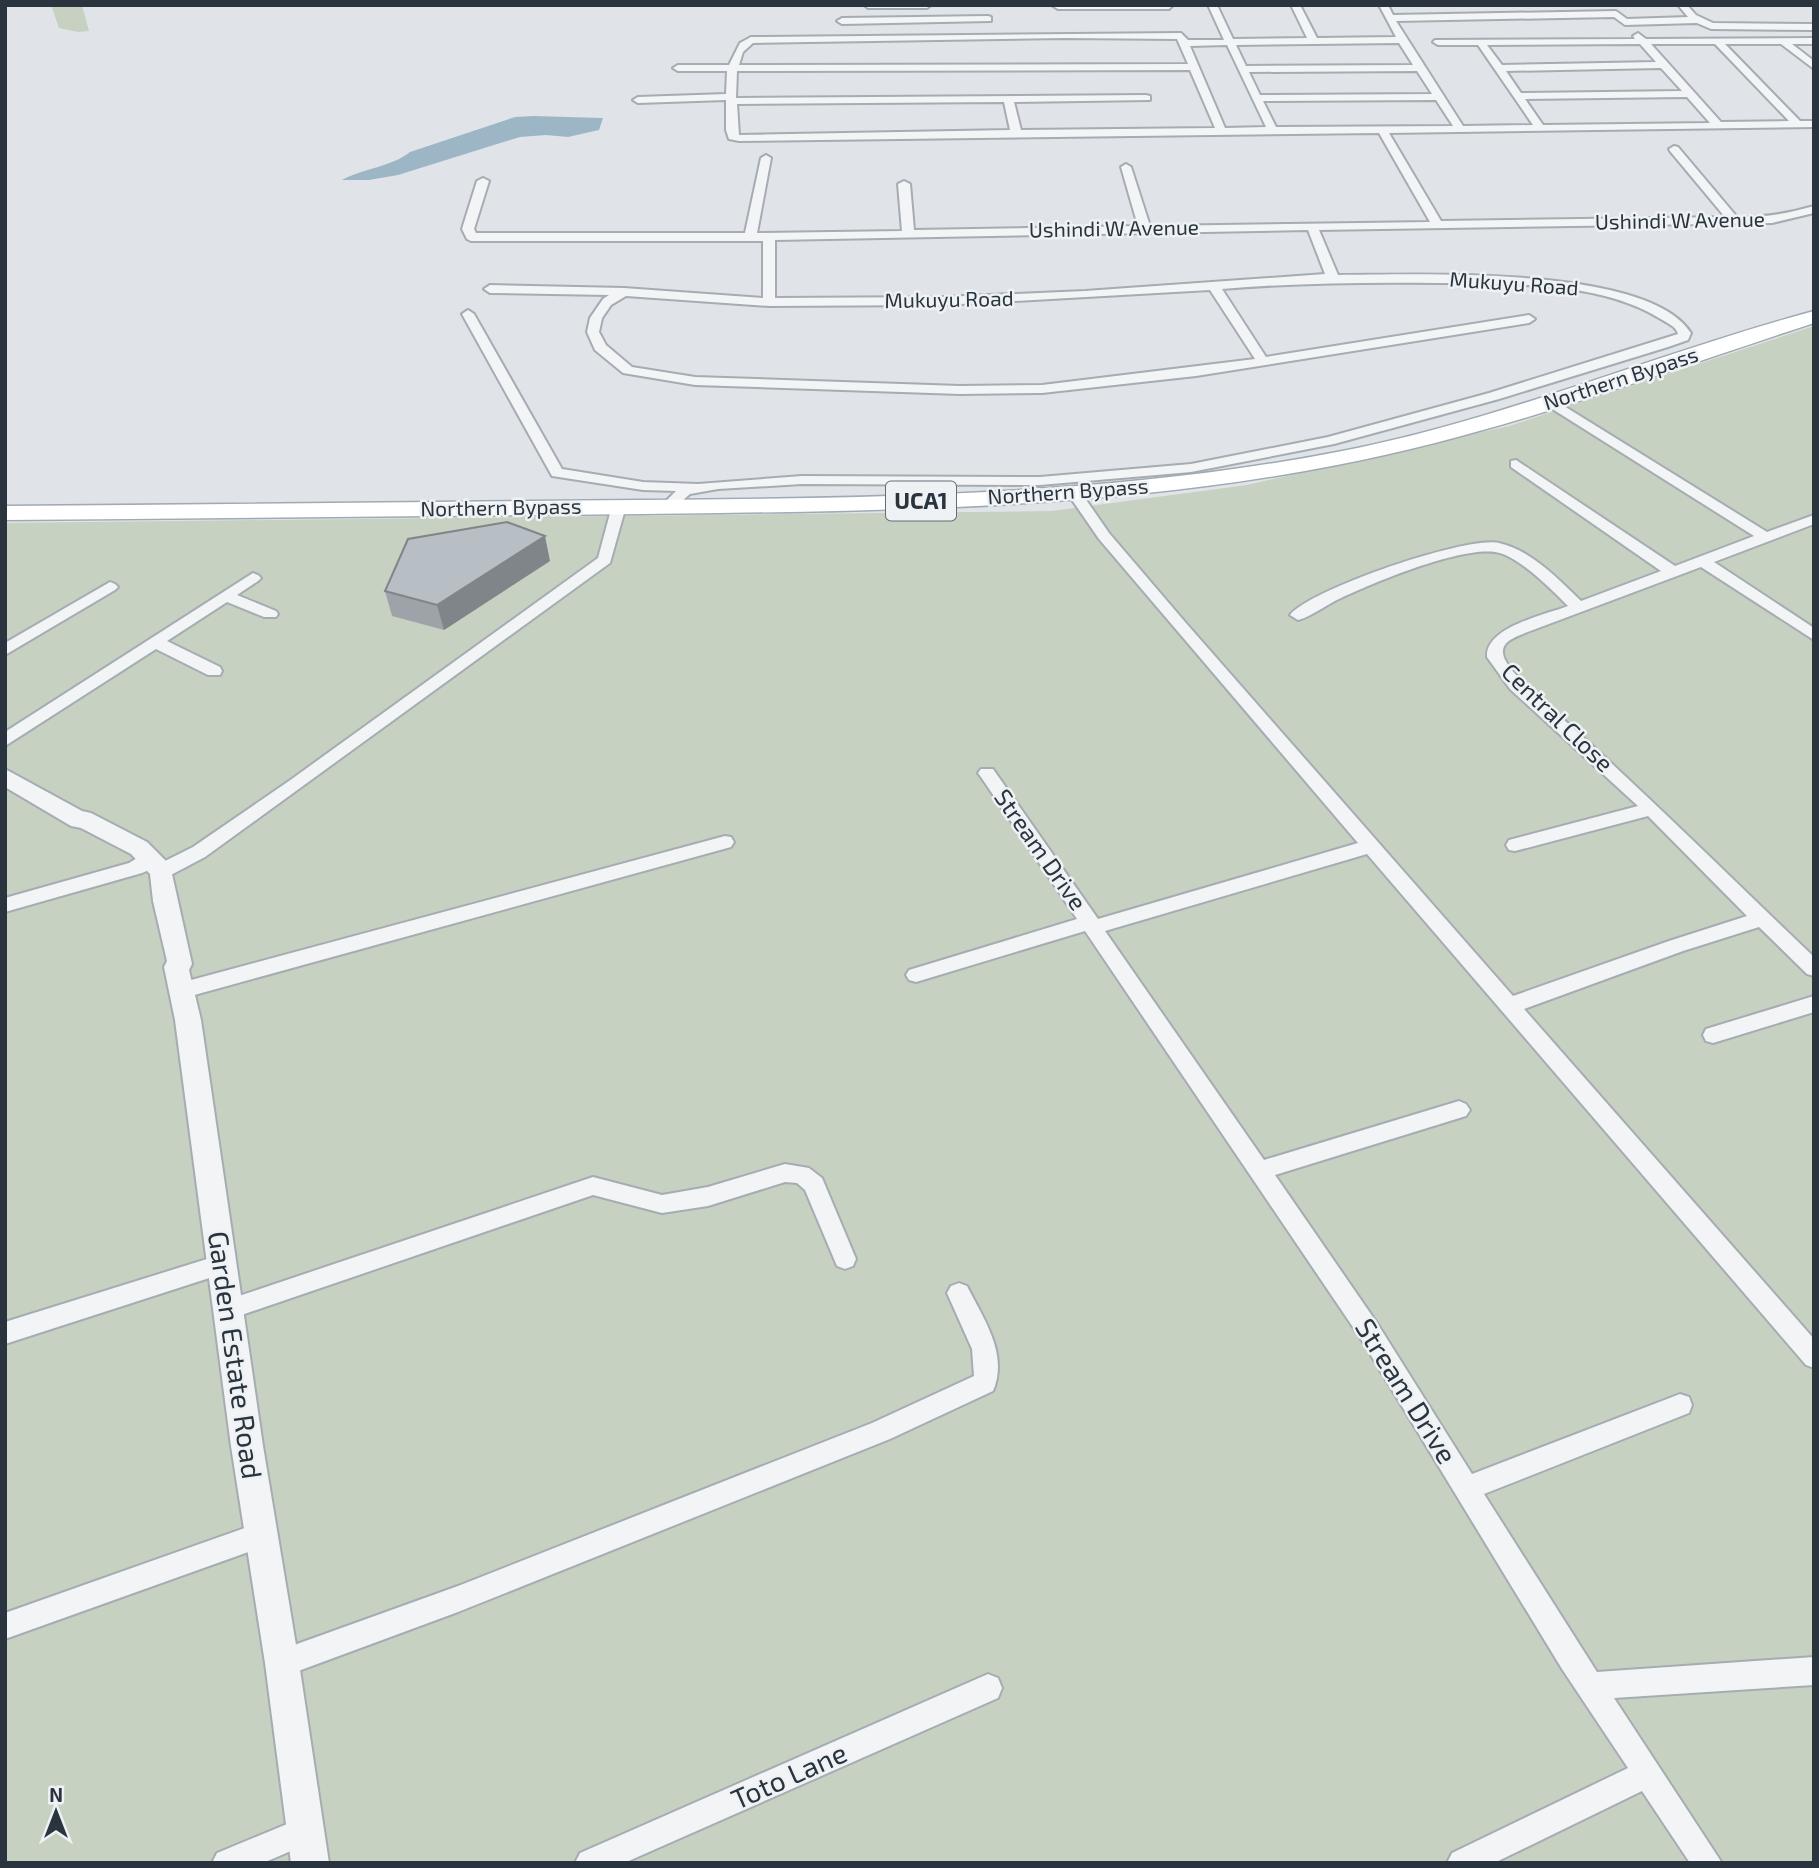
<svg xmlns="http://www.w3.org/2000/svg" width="1819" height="1868" viewBox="0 0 1819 1868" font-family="'Exo 2',sans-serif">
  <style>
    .green { fill: #c7d1c1 }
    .water { fill: #9db6c5 }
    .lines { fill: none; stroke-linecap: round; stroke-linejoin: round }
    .minor-casing { stroke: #a5acb2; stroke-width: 4 }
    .tertiary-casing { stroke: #a5acb2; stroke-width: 4 }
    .primary-casing { stroke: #a0aab3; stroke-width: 3 }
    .minor { fill: #f2f4f6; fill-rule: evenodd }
    .tertiary { fill: #f2f4f6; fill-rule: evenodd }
    .primary { fill: #fff; fill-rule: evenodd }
    .wall { fill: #9da3a9 }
    .shaded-wall { fill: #808589 }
    .building { fill: #b7bec4; stroke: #808589; stroke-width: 2 }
    .labels { text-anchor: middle; stroke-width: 5; stroke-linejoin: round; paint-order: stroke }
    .far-street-label { font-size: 21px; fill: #29343e; stroke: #eff2f5 }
    .shield { fill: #eff2f5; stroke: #646d75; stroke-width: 2 }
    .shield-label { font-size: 23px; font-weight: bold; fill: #29343e }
    .street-label { font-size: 24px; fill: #29343e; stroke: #eff2f5 }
    .near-street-label { font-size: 28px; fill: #29343e; stroke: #eff2f5 }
  </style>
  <rect width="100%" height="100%" fill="#e0e4e8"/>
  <g class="green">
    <path d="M 51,5 L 82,5 L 89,31 L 78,32 L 59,28 Z"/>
    <path d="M 1814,326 L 1814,1863 L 5,1863 L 5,523 L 1052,511 L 1247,485 L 1509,426 Z"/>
  </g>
  <path class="water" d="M 533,116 L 603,118 L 599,130 L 568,137 L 546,135 L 520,137 L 398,175 L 369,180 L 342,180 C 364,168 391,167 410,152 L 515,117 Z"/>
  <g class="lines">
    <g class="minor-casing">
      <g id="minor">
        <path d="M 864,5 L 931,5 L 927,8 L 868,8 Z"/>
        <path d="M 1173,5 L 1169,9 L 1058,9 L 1053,6 Z"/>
        <path d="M 1208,5 L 1217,5 L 1233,39 L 1307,38 L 1291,5 L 1300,5 L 1317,38 L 1396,37 L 1379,5 L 1388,5 L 1393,15 L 1616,11 L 1627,19 L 1688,17 L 1678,5 L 1687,5 L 1696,15 L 1713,23 L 1814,24 L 1814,30 L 1711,29 L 1697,23 L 1625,25 L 1614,17 L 1396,21 L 1463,126 L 1533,125 L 1478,45 L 1438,45 L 1433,42 L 1435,40 L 1635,39 L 1633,36 L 1638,33 L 1646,39 L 1814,38 L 1814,44 L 1792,44 L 1814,61 L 1814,69 L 1781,44 L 1725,44 L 1800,121 L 1814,121 L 1814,127 L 1389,133 L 1441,221 L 1725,217 L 1670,151 L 1669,149 L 1674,146 L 1678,147 L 1737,217 C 1765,217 1787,214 1814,206 L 1814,213 L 1772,223 L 1319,230 L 1338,275 C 1414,275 1648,264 1691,333 L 1688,340 L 1668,347 L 1499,399 L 1334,444 L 1191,472 L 1040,485 L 802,484 L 718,489 L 690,494 L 673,509 L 663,509 L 661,506 L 676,491 L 643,490 L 552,476 L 462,314 L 468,310 L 474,314 L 562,469 L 643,482 L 698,484 L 802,476 L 1040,477 L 1191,464 L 1328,437 L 1489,393 L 1678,334 C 1676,326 1667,323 1659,318 C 1598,281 1510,284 1440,283 C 1366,282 1295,283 1222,289 L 1266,357 L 1529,315 L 1535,319 L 1529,323 L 1196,376 L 1042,393 L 960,394 L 695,385 L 623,373 L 595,350 L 587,332 L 590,318 L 603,299 L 609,295 L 490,293 L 484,289 L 490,285 L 624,288 L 763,298 L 763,241 L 471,241 L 467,239 L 462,229 L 477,181 L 483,178 L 489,181 L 474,229 L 476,233 L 745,233 L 761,158 L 766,155 L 771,158 L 757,233 L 902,231 L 898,184 L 904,181 L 910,184 L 914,230 L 1138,226 L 1121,167 L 1126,164 L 1131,167 L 1150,226 L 1430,222 L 1379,133 L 739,141 L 729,139 L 726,130 L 726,100 L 638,103 L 633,100 L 638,97 L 726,94 L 727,71 L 678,71 L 673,68 L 678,65 L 729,65 L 740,43 L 751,37 L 1181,33 L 1188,40 L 1224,40 ZM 1064,38 L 1177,39 L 1188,64 L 739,65 L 743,52 L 753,43 ZM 1399,43 L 1413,65 L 1246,66 L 1236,45 ZM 1640,44 L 1656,62 L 1502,65 L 1487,45 ZM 1651,44 L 1715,44 L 1789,121 L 1721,122 ZM 1227,45 L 1266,127 L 1225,128 L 1190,46 ZM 1661,68 L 1682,91 L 1521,93 L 1506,71 ZM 1190,70 L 1215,128 L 1021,130 L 1014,102 L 1150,100 L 1150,96 L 1146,95 L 736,98 L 737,71 ZM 1417,71 L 1432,94 L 1260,95 L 1249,72 ZM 1687,97 L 1710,123 L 1543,125 L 1525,99 ZM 1436,100 L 1453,126 L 1276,127 L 1263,101 ZM 1004,102 L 1010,130 L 739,135 L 737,104 ZM 1308,230 L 1325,274 L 1085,291 L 943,297 L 775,298 L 775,240 ZM 1210,290 L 1255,359 L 1042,385 L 960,386 L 695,377 L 632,367 L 606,345 L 599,332 L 602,318 L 611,305 L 626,296 L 769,306 L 943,305 Z"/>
        <path d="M 988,16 L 991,17 L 991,21 L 842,24 L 837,21 L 842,18 Z"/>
        <path d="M 1551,398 L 1767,532 L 1814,515 L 1814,524 L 1714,562 L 1814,628 L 1814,640 L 1701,567 L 1525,633 C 1516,637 1502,641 1503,653 C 1504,670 1550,707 1563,719 C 1649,796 1730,877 1814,957 L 1814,976 L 1807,974 L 1759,927 L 1683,951 L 1524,1009 L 1814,1339 L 1814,1368 L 1806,1365 L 1367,854 L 1105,931 L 1264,1160 L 1459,1101 L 1466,1104 L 1470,1110 L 1466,1116 L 1275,1175 L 1377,1323 L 1472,1474 L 1680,1394 L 1689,1397 L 1692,1405 L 1689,1413 L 1484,1494 L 1597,1672 L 1814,1657 L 1814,1685 L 1614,1698 L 1722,1863 L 1690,1863 L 1642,1791 L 1494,1863 L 1447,1863 L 1452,1853 L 1628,1768 L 1562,1669 L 1361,1339 L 1085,931 L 916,982 L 909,980 L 906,975 L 909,970 L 1077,919 L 981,777 L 978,773 L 981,769 L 993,769 L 1098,919 L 1358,843 L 1099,539 L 1068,494 L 1075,490 L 1080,491 L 1109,533 L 1185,622 L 1513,996 L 1669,941 L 1747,916 L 1648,816 L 1515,851 L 1509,850 L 1506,845 L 1509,840 L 1638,806 L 1510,689 L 1487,657 C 1485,627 1545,615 1568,606 C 1552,590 1518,555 1495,552 C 1459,547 1375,582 1341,598 C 1327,604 1313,616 1298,620 L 1290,615 C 1311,589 1466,536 1499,543 C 1531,550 1558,579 1581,601 L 1661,571 L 1511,467 L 1511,461 L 1516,460 L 1675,566 L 1754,536 L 1546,405 L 1544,402 Z"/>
        <path d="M 619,502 L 626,506 L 610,563 L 205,857 L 169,876 L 155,876 L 153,871 L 155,866 L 193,847 L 289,781 L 598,558 L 612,506 Z"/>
        <path d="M 253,573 L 258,575 L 261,578 L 258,581 L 237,595 L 276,611 L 278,614 L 276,617 L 264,617 L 227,602 L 167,641 L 220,667 L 222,671 L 220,675 L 208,675 L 156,649 L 5,746 L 5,732 Z"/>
        <path d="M 110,582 L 115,584 L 118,587 L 115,590 L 5,655 L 5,643 Z"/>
        <path d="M 725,836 L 731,837 L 734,842 L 731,847 L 180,999 L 173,996 L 170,991 L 173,986 L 180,983 Z"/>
        <path d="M 150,850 L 157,852 L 159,857 L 149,870 L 142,873 L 5,912 L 5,898 L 129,863 Z"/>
        <path d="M 1814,996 L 1814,1012 L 1713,1043 L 1706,1041 L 1703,1035 L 1706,1029 Z"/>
        <path d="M 785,1164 L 809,1168 L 822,1178 L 856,1259 L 853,1266 L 845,1269 L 837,1266 L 805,1190 L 797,1183 L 785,1182 L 708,1206 L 662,1213 L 593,1195 L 230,1319 L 222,1316 L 218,1309 L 222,1302 L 230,1299 L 593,1177 L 662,1195 L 708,1187 Z"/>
        <path d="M 223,1254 L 231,1257 L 234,1264 L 231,1271 L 5,1344 L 5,1322 Z"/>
        <path d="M 959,1283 L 967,1286 C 983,1318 1009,1354 993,1391 L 890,1439 L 458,1612 L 282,1677 L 272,1673 L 268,1663 L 272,1653 L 458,1586 L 872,1423 L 974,1376 L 972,1349 L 947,1293 L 951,1286 Z"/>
        <path d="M 262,1522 L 271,1526 L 275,1535 L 271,1544 L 5,1639 L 5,1613 Z"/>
        <path d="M 988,1674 L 998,1678 L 1002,1688 L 998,1698 L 624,1863 L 575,1863 L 580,1853 Z"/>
        <path d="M 304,1817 L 314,1821 L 318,1831 L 314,1841 L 263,1863 L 212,1863 L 217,1853 Z"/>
      </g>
    </g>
    <g class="tertiary-casing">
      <path id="tertiary" d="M 5,769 L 82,811 L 91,813 L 147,842 L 170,865 L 192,964 L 189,970 L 201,1020 L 263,1446 L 299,1663 L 329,1863 L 291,1863 L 265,1663 L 231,1446 L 175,1020 L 164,967 L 167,961 L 153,901 L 150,874 L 131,854 L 81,828 L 71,826 L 5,787 Z"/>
    </g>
    <g class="primary-casing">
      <path id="primary" d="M 1814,311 L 1814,323 C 1657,374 1500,434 1337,465 C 1108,510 873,511 641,514 C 429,516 217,518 5,520 L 5,506 C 217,504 429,502 640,500 C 873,498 1108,496 1337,452 C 1501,421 1654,354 1814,311 Z"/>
    </g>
    <use href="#minor" class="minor"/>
    <use href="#tertiary" class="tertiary"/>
    <use href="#primary" class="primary"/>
  </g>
  <path class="wall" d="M 550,561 L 444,630 L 392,616 L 385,591 Z"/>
  <path class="shaded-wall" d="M 545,536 L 550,561 L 444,630 L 437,605 Z"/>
  <path class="building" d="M 507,522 L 545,536 L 437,605 L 385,591 L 408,539 Z"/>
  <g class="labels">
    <g class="far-street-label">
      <text transform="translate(1680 221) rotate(-1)" y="7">Ushindi W Avenue</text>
      <text transform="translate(1114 229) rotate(-1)" y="7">Ushindi W Avenue</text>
      <text transform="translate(1514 284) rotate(4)" y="7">Mukuyu Road</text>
      <text transform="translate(949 300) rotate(-1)" y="7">Mukuyu Road</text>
      <text transform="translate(1621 379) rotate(-18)" y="7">Northern Bypass</text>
      <text transform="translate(1068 492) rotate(-4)" y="7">Northern Bypass</text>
      <text transform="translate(501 508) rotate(-1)" y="7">Northern Bypass</text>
    </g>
    <rect class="shield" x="886" y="481.5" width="70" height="39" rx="5"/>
    <g class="shield-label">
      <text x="921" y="509">UCA1</text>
    </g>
    <g class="street-label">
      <text transform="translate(1557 718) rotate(44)" y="8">Central Close</text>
      <text transform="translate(1040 850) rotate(55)" y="8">Stream Drive</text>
    </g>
    <g class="near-street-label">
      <text transform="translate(235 1355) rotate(82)" y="10">Garden Estate Road</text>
      <text transform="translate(1406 1391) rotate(58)" y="10">Stream Drive</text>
      <text transform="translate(789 1776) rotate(-24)" y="10">Toto Lane</text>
    </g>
  </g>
  <rect width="1819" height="1868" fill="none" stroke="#29343e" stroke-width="14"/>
  <g transform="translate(56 1812)" stroke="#eff2f5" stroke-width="5" paint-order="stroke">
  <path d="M0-5L12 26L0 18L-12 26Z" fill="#29343e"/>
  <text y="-10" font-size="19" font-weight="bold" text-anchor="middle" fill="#29343e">N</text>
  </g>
</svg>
